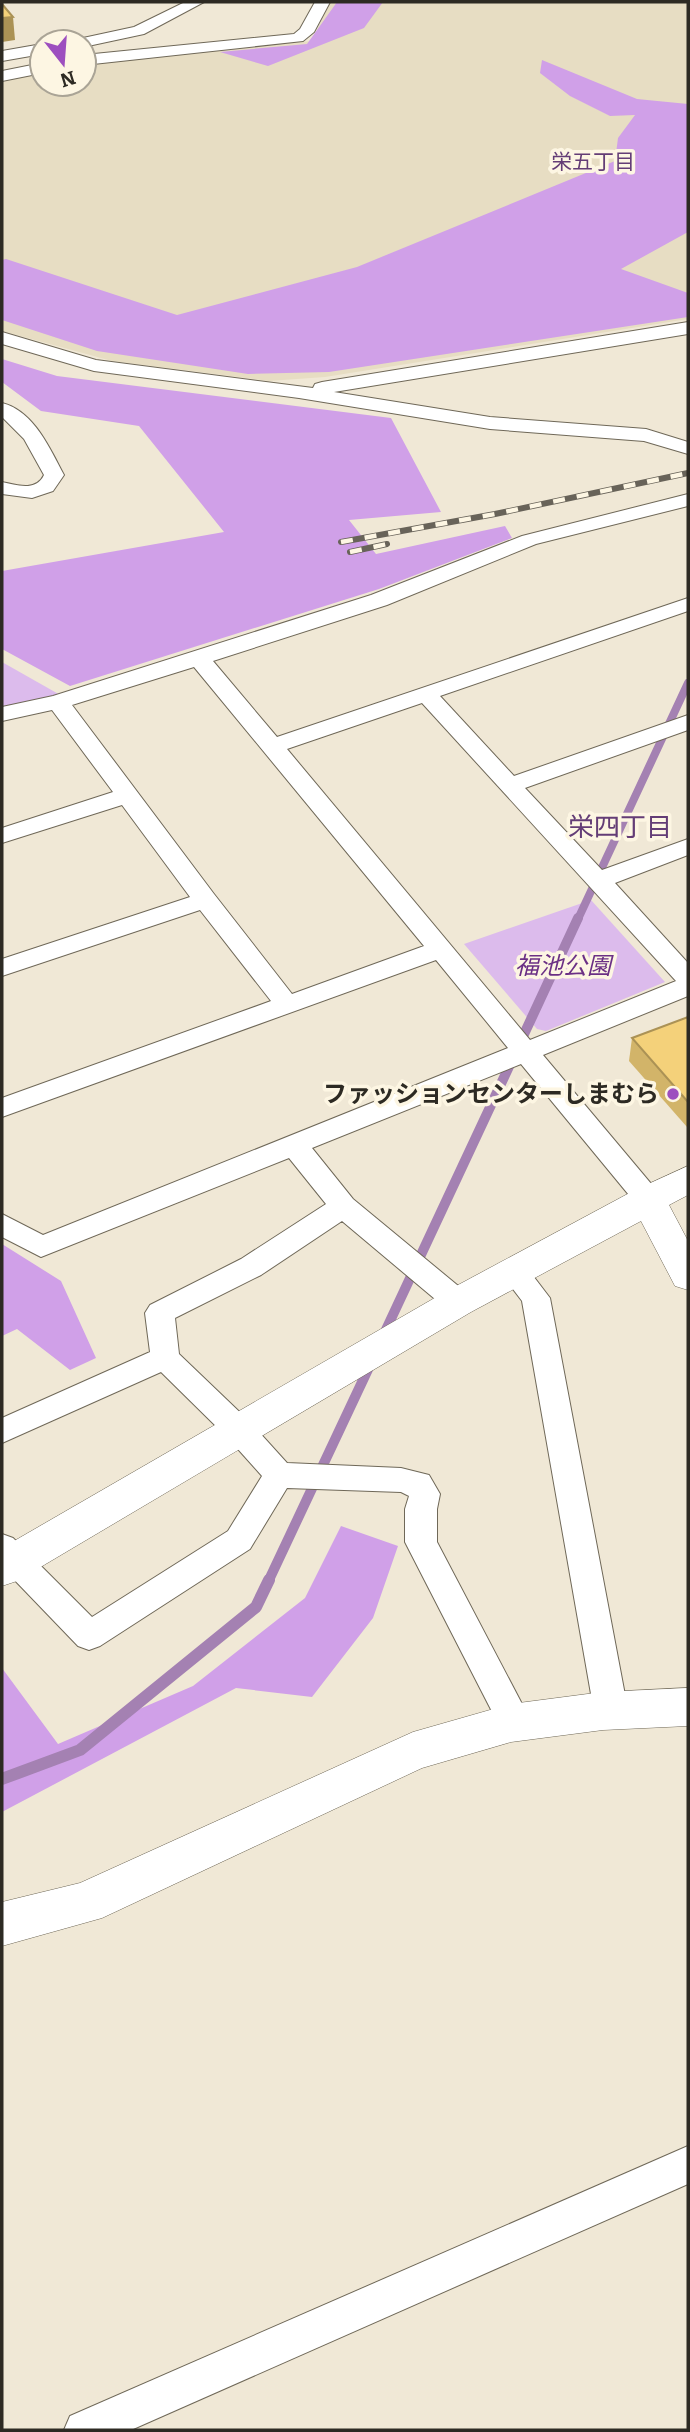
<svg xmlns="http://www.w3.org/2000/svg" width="690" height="2432" viewBox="0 0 690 2432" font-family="Bitter,'Noto Sans JP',serif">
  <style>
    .built { fill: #e7ddc3 }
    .green { fill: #dcbbec }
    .forest { fill: #d0a0e8 }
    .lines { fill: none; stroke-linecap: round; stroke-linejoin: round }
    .stream-far2 { stroke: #a481b2; stroke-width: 8 }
    .stream-far1 { stroke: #a481b2; stroke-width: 10 }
    .stream { stroke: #a481b2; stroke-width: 12 }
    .minor-casing { stroke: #6f6858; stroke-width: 2 }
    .tertiary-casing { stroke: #6f6858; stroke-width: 1 }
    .minor { fill: #fff; fill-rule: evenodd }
    .tertiary { fill: #fff; fill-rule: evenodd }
    .rail-casing { stroke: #686359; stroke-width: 6 }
    .rail { stroke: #fdf6e3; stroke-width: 4.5; stroke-dasharray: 12; stroke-linecap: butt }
    .wall { fill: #d2b469 }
    .shaded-wall { fill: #ab9255 }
    .building { fill: #f4d17a; stroke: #ab9255; stroke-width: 2 }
    .poi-dot { fill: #9d4fbf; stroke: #fdf6e3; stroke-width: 2.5 }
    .labels { text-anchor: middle; stroke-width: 7; stroke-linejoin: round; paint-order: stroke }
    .far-neighbourhood-label { font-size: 21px; fill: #643d76; stroke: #fdf6e3 }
    .park-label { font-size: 24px; font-style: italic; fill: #6b3085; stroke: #fdf6e3 }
    .poi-label { font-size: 24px; font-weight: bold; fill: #2d2a23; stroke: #fdf6e3; text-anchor: end }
    .neighbourhood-label { font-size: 26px; fill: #643d76; stroke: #fdf6e3 }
  </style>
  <rect width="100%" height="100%" fill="#f0e8d6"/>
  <path class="built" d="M 330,2 L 688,2 L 688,319 L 325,377 L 269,381 L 112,361 L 2,331 L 2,82 L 42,73 L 42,84 L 84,84 L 84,65 L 104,60 L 312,41 Z"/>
  <g class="green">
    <path d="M 2,662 L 62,696 L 2,708 Z"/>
    <path d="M 591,900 L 665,982 L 546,1031 L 537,1029 L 464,944 Z"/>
  </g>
  <g class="forest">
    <path d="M 337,2 L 383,2 L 364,28 L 268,66 L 220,52 L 307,44 Z"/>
    <path d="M 542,60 L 637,99 L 688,104 L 688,232 L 621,269 L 688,293 L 688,317 L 329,372 L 248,374 L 97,351 L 2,320 L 2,260 L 6,259 L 177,315 L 357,267 L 615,161 L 618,138 L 635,115 L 610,116 L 570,96 L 540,73 Z"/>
    <path d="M 2,359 L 57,376 L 391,418 L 441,512 L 349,520 L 376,554 L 505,526 L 512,538 L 379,589 L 70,686 L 2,649 L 2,571 L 224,532 L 139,426 L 41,411 L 2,382 Z"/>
    <path d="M 2,1244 L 61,1281 L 96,1358 L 70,1370 L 17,1329 L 2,1336 Z"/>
    <path d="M 341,1526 L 398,1546 L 373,1618 L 312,1697 L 236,1688 L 2,1812 L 2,1668 L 58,1744 L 193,1686 L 305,1598 Z"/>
  </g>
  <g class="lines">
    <path class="stream-far2" d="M 578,919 L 688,683"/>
    <g class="stream-far1">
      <path d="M 519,1045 L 578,918"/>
      <path d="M 383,1336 L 513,1058"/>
      <path d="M 268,1582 L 371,1363"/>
    </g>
    <path class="stream" d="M 2,1779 L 80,1750 L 256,1607 L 269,1580"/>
    <g class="minor-casing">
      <g id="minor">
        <path d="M 185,2 L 204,2 L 144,34 L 88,46 L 80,41 L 83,38 L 134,27 Z"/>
        <path d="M 315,2 L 330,2 L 314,32 L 303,41 L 84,65 L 84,55 L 294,34 L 300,29 Z"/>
        <path d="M 42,44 L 42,54 L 2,61 L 2,51 Z"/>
        <path d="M 42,63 L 42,73 L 2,81 L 2,71 Z"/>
        <path d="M 688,322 L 688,334 L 334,392 L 490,417 L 646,429 L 688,442 L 688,454 L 644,441 L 490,429 L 299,398 L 94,371 L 2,344 L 2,332 L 96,360 L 313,388 L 315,384 L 322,382 Z"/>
        <path d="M 2,403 C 34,411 50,449 64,475 L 53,491 L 32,498 L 2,494 L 2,482 C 16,485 36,492 44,475 L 24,439 L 2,417 Z"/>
        <path d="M 688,494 L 688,506 L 536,544 L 387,605 L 213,661 L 277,737 L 688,598 L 688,611 L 440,696 L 514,776 L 688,715 L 688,730 L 525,788 L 602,870 L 688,839 L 688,855 L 615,883 L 688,963 L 688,996 L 543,1055 L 658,1192 L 662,1199 L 658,1206 L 648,1209 L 638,1206 L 521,1064 L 312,1148 L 353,1199 L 468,1294 L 472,1302 L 468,1310 L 458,1313 L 448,1310 L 342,1221 L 261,1275 L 175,1318 L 179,1354 L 250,1422 L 287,1463 L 401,1468 L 429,1475 L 440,1494 L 437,1509 L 437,1542 L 532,1723 L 527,1733 L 515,1738 L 503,1733 L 405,1542 L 405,1509 L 409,1496 L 401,1492 L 287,1488 L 250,1549 L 100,1646 L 89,1650 L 78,1646 L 2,1567 L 2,1534 L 13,1538 L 92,1617 L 228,1531 L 262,1476 L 228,1438 L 161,1372 L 2,1443 L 2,1418 L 150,1352 L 145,1313 L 150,1305 L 241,1259 L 326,1204 L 289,1158 L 41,1257 L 2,1237 L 2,1214 L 43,1235 L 508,1048 L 436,960 L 2,1117 L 2,1098 L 271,1001 L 200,910 L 2,976 L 2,959 L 190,897 L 122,805 L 2,843 L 2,828 L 113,792 L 52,710 L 2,721 L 2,707 L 53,696 L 371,595 L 522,536 ZM 194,667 L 424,946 L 292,994 L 214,894 L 72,705 ZM 422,703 L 676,981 L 530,1040 L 287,749 Z"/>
        <path d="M 514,1261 L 524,1264 L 550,1298 L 628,1711 L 623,1721 L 611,1725 L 599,1721 L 594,1711 L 522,1301 L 500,1272 L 504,1264 Z"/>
        <path d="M 688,2146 L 688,2184 L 131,2430 L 64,2430 L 70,2416 Z"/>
      </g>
    </g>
    <g class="tertiary-casing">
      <g id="tertiary">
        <path d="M 688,1166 L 688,1195 L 669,1205 L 688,1241 L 688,1290 L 675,1286 L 641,1221 L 471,1312 L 17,1581 L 2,1586 L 2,1548 L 445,1292 L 635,1190 Z"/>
        <path d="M 688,1688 L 688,1726 L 603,1730 L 511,1742 L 422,1768 L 102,1918 L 2,1946 L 2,1902 L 80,1883 L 413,1732 L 511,1704 L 603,1692 Z"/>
      </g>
    </g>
    <use href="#minor" class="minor"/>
    <use href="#tertiary" class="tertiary"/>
    <g class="rail-casing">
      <g id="rail">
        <path d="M 341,542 L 495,514 L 688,473"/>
        <path d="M 350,552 L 387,544"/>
      </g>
    </g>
    <use href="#rail" class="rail"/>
  </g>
  <path class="wall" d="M 688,1017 L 688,1127 L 687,1127 L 629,1061 L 632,1038 Z"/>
  <path class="shaded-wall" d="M 13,17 L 15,40 L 2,42 L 2,18 Z"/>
  <g class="building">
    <path d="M 2,4 L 13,17 L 2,18 Z"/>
    <path d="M 688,1017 L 688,1102 L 632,1038 Z"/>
  </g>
  <circle class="poi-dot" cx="673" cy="1094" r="7"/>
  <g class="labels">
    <g class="far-neighbourhood-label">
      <text x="593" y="169">栄五丁目</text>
    </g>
    <g class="park-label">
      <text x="563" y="974">福池公園</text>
    </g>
    <g class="poi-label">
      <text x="659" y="1102">ファッションセンターしまむら</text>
    </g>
    <g class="neighbourhood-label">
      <text x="620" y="836">栄四丁目</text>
    </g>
  </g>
  <rect width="690" height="2432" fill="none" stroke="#2d2a23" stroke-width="7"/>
  <g transform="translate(63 63) rotate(163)"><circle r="33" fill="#fdf6e3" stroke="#aaa496" stroke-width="2"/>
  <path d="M0-5L12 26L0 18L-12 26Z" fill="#9d4fbf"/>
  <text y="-10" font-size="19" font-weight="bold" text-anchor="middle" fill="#2d2a23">N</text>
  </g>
</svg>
